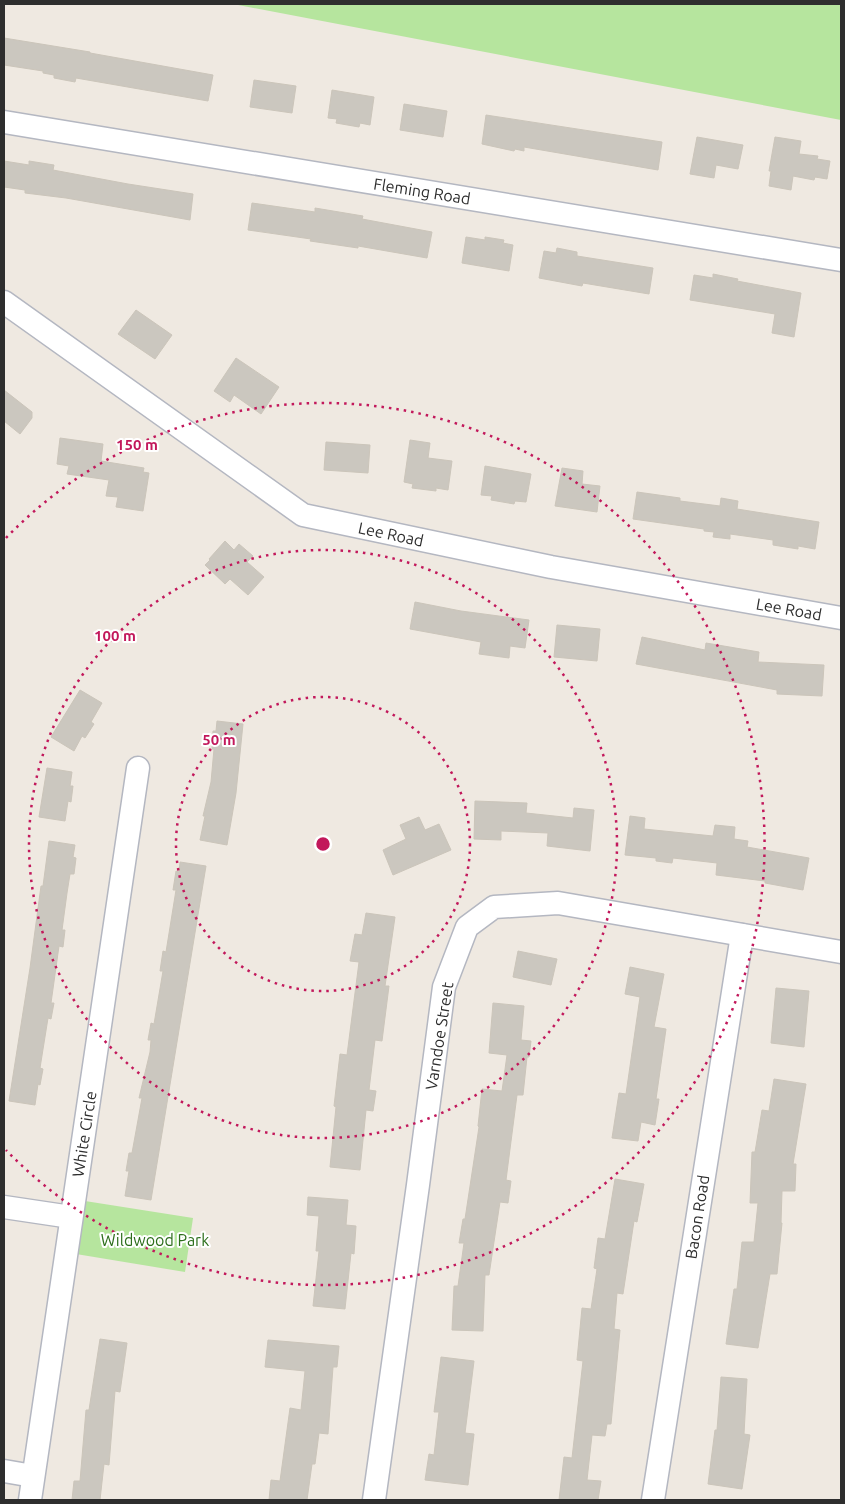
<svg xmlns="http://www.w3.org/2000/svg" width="845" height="1504" viewBox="0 0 845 1504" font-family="Ubuntu,sans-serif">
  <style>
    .green { fill: #b6e59e }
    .building { fill: #cbc7bf; stroke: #cbc5ba }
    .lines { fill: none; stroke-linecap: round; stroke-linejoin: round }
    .minor-casing { stroke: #b4b7c1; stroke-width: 25 }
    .minor { stroke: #fff; stroke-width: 22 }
    .ring { fill: none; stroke: #c2185b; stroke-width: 2.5; stroke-dasharray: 2.5 5 }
    .labels { text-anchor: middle; stroke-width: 4; stroke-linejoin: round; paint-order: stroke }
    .street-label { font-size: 16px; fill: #2e2e2e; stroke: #fff }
    .park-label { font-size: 16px; fill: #2c6e1b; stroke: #fff }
    .centre { fill: #c2185b; stroke: #fff; stroke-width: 2.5 }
    .ring-label { font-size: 15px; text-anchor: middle; font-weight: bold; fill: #c2185b; stroke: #fff; stroke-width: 4; stroke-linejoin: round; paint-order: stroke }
  </style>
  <rect width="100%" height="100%" fill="#efe9e1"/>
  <g class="green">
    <path d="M 233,4 L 841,4 L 841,120 Z"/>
    <path d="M 85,1201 L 193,1218 L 185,1272 L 76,1254 Z"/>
  </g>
  <g class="building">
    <path d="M 4,38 L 90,52 L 90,53 L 213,75 L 208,101 L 76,78 L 75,82 L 54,78 L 54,75 L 43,73 L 43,71 L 4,65 Z"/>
    <path d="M 254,80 L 296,86 L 292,113 L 250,107 Z"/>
    <path d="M 332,90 L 374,97 L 370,125 L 360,123 L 359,127 L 336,123 L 337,119 L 328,118 Z"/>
    <path d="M 404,104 L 447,111 L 443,137 L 400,130 Z"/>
    <path d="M 486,115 L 662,142 L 658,170 L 524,147 L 524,151 L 515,149 L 514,151 L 482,144 Z"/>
    <path d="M 697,137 L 743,145 L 738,169 L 716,165 L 714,178 L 690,174 Z"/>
    <path d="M 775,137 L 801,141 L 799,154 L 818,156 L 817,159 L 830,161 L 827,179 L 815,177 L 814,180 L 793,176 L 791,190 L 769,186 L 771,171 L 769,171 Z"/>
    <path d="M 4,161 L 29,165 L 29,161 L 54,165 L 53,170 L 128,184 L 193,194 L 190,220 L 66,198 L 25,193 L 25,190 L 4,187 Z"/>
    <path d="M 252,203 L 315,212 L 315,208 L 363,216 L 362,219 L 432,232 L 427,258 L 358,246 L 358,248 L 310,241 L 311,239 L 248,230 Z"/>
    <path d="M 466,237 L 485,240 L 485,237 L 504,240 L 503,243 L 513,245 L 509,271 L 462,263 Z"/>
    <path d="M 557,248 L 577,252 L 577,256 L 653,268 L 649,294 L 583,283 L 582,286 L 539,278 L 544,251 L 556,253 Z"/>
    <path d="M 713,274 L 738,279 L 737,281 L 801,293 L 794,337 L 772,333 L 775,314 L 690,300 L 694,275 L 713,278 Z"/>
    <path d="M 136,310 L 172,335 L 155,359 L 118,334 Z"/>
    <path d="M 236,358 L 279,387 L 261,414 L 234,395 L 230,402 L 214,391 Z"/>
    <path d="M 4,390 L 32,412 L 32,418 L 20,434 L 4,421 Z"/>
    <path d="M 60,438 L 103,444 L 101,461 L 144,468 L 143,472 L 149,473 L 143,511 L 116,507 L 118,497 L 106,496 L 109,480 L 67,474 L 69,466 L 57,464 Z"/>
    <path d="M 410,440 L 430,443 L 428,458 L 452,461 L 448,490 L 436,488 L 436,491 L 412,488 L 413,484 L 404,482 Z"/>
    <path d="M 326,442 L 370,445 L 368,473 L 324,470 Z"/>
    <path d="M 485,466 L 531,474 L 526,502 L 515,501 L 514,504 L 491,500 L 492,496 L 481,495 Z"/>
    <path d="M 562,468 L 583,471 L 582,484 L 600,486 L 597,512 L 555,506 Z"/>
    <path d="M 637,492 L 680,498 L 680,501 L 720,506 L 721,498 L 738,501 L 737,509 L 819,522 L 815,549 L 798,546 L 798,549 L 773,545 L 773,540 L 730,534 L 730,539 L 713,537 L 714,532 L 704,531 L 704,529 L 633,519 Z"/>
    <path d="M 225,541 L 234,550 L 239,544 L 253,556 L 247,562 L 264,577 L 248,595 L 230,579 L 225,584 L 205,565 L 210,560 L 209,559 Z"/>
    <path d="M 415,602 L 461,611 L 529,620 L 525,648 L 510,646 L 509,658 L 479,654 L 481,642 L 410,629 Z"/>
    <path d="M 557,625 L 600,629 L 597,661 L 554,657 Z"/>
    <path d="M 642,637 L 705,650 L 706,643 L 759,652 L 758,662 L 824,665 L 822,696 L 777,694 L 777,690 L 636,664 Z"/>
    <path d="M 80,690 L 102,703 L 91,722 L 94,724 L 85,738 L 82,736 L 74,751 L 51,737 Z"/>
    <path d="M 217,721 L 243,724 L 236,793 L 227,845 L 200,840 L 205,816 L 203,816 L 211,782 L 214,749 L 212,749 L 213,731 L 216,731 Z"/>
    <path d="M 47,768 L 72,772 L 70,786 L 73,786 L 71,802 L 68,801 L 65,821 L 39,817 Z"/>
    <path d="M 475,801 L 527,803 L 526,813 L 573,818 L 574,808 L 594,810 L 590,851 L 547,846 L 548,833 L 501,831 L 501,840 L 474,839 Z"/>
    <path d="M 630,816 L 645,818 L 644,829 L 713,836 L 715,825 L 735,827 L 734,839 L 748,841 L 747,847 L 809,858 L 803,890 L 765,883 L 765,881 L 716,875 L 717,863 L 673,858 L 672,863 L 656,861 L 656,858 L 625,855 Z"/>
    <path d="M 419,817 L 425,830 L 439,824 L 451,850 L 393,875 L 383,850 L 406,839 L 400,825 Z"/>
    <path d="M 49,841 L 75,845 L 73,857 L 76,858 L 74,874 L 70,874 L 67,893 L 62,930 L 65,930 L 63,947 L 59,946 L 51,1003 L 54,1003 L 51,1019 L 48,1018 L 40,1068 L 43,1069 L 40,1085 L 38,1084 L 35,1105 L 9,1101 L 30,968 L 41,886 L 43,886 Z"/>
    <path d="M 180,862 L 206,866 L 151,1200 L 125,1196 L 129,1171 L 126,1171 L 129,1153 L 132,1153 L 142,1098 L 139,1098 L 150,1052 L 151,1040 L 148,1040 L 151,1023 L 154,1024 L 163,971 L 160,971 L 163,951 L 166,952 L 176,890 L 173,890 L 176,871 L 179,872 Z"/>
    <path d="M 366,913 L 395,917 L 385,986 L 389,986 L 382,1041 L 375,1040 L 369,1090 L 376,1091 L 373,1111 L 366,1110 L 360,1170 L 330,1167 L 336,1107 L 334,1106 L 340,1054 L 347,1055 L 359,962 L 350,961 L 355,934 L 362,935 Z"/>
    <path d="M 518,951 L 557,959 L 551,985 L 513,977 Z"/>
    <path d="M 630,967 L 664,974 L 654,1027 L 666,1029 L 656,1099 L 659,1099 L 655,1125 L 641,1122 L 638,1141 L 612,1138 L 619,1093 L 626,1094 L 640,997 L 625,994 Z"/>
    <path d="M 776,988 L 809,991 L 804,1047 L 771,1043 Z"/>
    <path d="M 493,1003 L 524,1006 L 521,1040 L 531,1041 L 529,1057 L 527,1057 L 523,1095 L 517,1095 L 506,1180 L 511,1181 L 508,1203 L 500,1202 L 489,1275 L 485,1275 L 483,1331 L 452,1330 L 454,1286 L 458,1286 L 464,1243 L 459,1243 L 463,1219 L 465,1219 L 479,1127 L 478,1126 L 482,1089 L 502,1091 L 507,1055 L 489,1053 Z"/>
    <path d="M 774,1079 L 806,1084 L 793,1164 L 796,1164 L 795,1191 L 782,1191 L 781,1223 L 782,1223 L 777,1274 L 770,1274 L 758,1348 L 726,1344 L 734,1289 L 737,1289 L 742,1242 L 754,1242 L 758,1203 L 750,1203 L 752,1152 L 755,1152 L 762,1110 L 769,1111 Z"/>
    <path d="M 615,1179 L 644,1184 L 637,1222 L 634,1221 L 623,1294 L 617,1293 L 614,1329 L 620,1330 L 611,1424 L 607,1424 L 605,1436 L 592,1435 L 587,1480 L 601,1481 L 598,1500 L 559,1500 L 564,1457 L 572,1458 L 583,1361 L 577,1360 L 582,1308 L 591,1309 L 597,1269 L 594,1268 L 598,1238 L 605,1239 Z"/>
    <path d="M 308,1197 L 348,1200 L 346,1225 L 356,1226 L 354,1254 L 351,1253 L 345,1309 L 313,1306 L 319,1251 L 316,1251 L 319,1216 L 307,1215 Z"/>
    <path d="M 100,1339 L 127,1343 L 120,1392 L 115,1391 L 109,1465 L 104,1464 L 100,1500 L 72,1500 L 74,1481 L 80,1481 L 86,1410 L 89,1410 Z"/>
    <path d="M 268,1340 L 339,1346 L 337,1367 L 333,1367 L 328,1434 L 319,1433 L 315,1464 L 312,1464 L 307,1500 L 269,1500 L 271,1480 L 280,1481 L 290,1408 L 301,1410 L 305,1371 L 265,1367 Z"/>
    <path d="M 441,1357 L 474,1361 L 465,1433 L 474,1434 L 468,1485 L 425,1480 L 429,1454 L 434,1455 L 439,1412 L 434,1412 Z"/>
    <path d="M 721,1377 L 747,1379 L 744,1434 L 750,1435 L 742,1489 L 708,1484 L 715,1430 L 717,1430 Z"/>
  </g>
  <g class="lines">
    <g class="minor-casing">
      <g id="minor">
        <path d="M 4,122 L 841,260"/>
        <path d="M 4,302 L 303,515 L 551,567 L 841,618"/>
        <path d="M 4,1207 L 71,1217"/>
        <path d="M 4,1471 L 33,1476"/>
        <path d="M 30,1500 L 138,768"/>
        <path d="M 374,1500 L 418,1185 L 444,987 L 467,927 L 494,907 L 558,903 L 841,952"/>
        <path d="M 653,1500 L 742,935"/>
      </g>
    </g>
    <use href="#minor" class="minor"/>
  </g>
  <g class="ring">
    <circle cx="323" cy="844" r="147"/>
    <circle cx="323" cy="844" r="294"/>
    <path d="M6 538A441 441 0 1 1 6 1150"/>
  </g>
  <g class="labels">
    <g class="street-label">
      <text transform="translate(422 191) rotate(9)" y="6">Fleming Road</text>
      <text transform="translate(391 534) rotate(12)" y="6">Lee Road</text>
      <text transform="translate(789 609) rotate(10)" y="6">Lee Road</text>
      <text transform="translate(439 1036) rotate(-81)" y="6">Varndoe Street</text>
      <text transform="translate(84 1134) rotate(-81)" y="6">White Circle</text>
      <text transform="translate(697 1217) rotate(-81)" y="6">Bacon Road</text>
    </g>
    <g class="park-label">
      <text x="155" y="1246">Wildwood Park</text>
    </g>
  </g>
  <circle cx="323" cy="844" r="8" class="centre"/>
  <g class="ring-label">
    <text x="137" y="450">150 m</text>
    <text x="115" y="641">100 m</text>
    <text x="219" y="745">50 m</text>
  </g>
  <rect width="845" height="1504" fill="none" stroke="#2e2e2e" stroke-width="10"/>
</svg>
